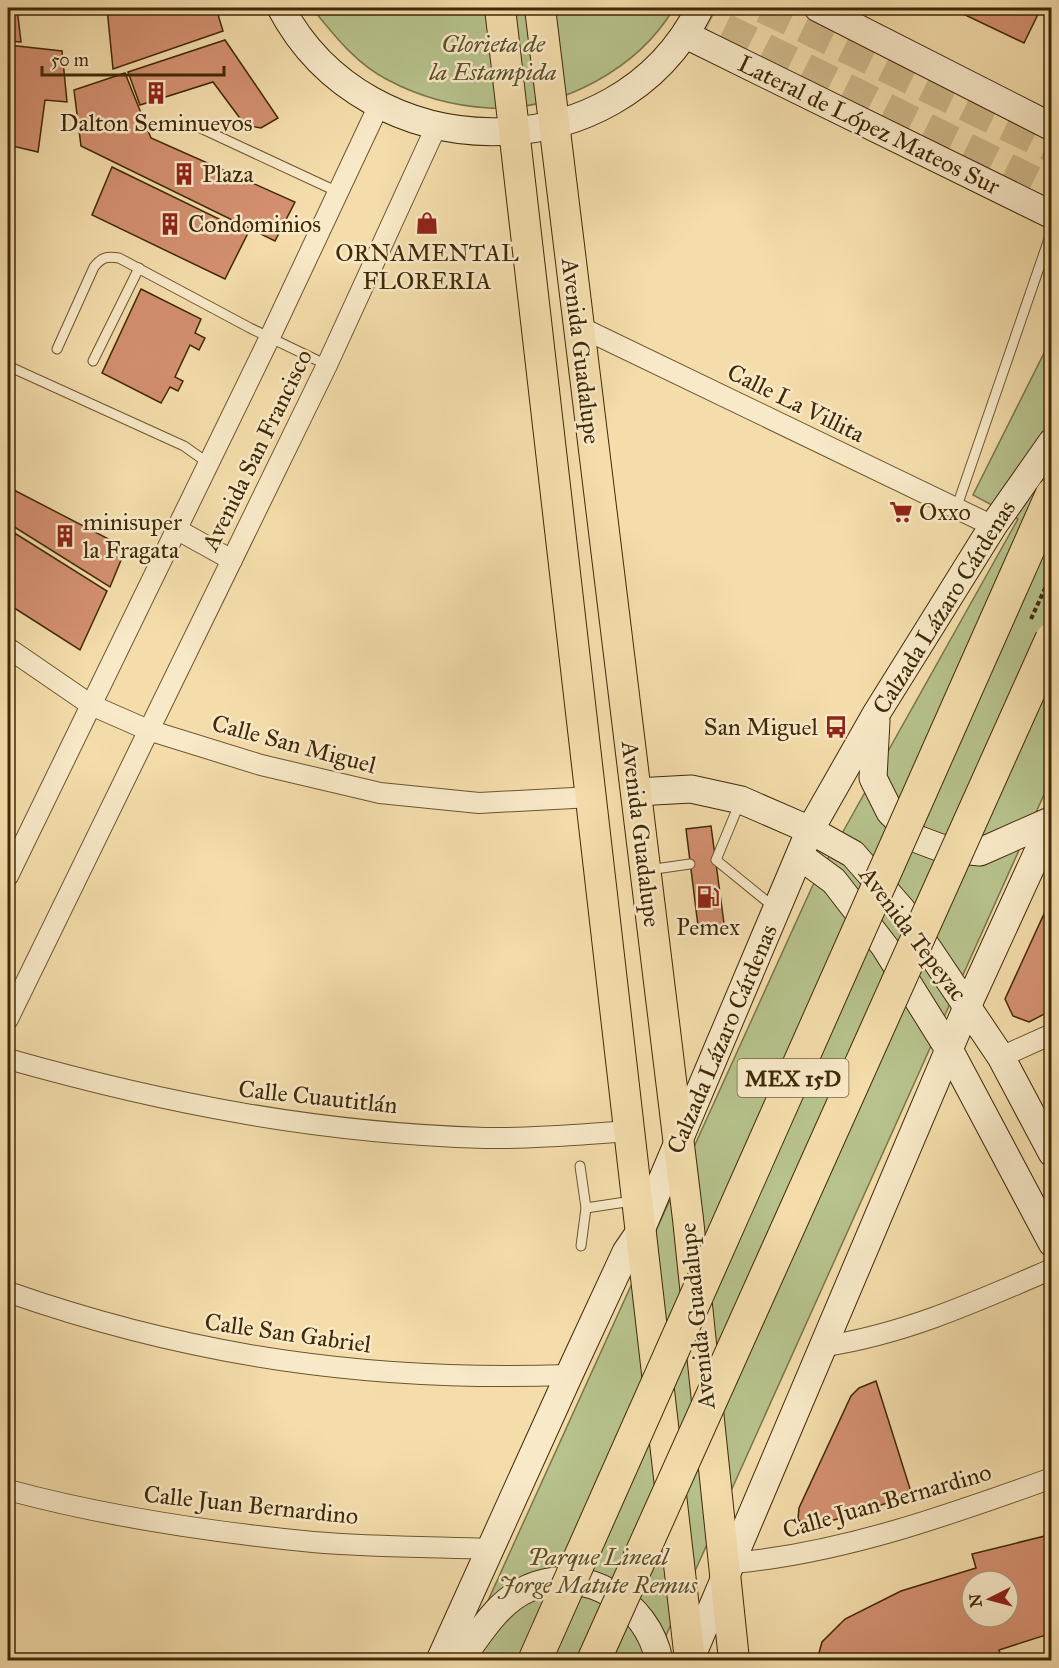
<svg xmlns="http://www.w3.org/2000/svg" width="1059" height="1668" viewBox="0 0 1059 1668" font-family="'IM FELL Great Primer',serif">
  <style>
    .green { fill: #b7c28c; stroke: #7b764a; stroke-width: 1.5 }
    .building { fill: #d49070; stroke: #3f2907; stroke-width: 1.5; fill-rule: evenodd }
    .lines { fill: none; stroke-linecap: round; stroke-linejoin: round }
    .primary-tunnel { stroke: #d0b98a; stroke-width: 30; stroke-dasharray: 30 15; stroke-linecap: butt }
    .lane-casing { stroke: #6c5630; stroke-width: 11 }
    .street-casing { stroke: #6c5630; stroke-width: 22 }
    .secondary-casing { stroke: #3f2907; stroke-width: 29 }
    .primary-casing { stroke: #3f2907; stroke-width: 32 }
    .path { stroke: #3f2907; stroke-width: 4; stroke-dasharray: 4.5 3; stroke-linecap: butt }
    .lane { stroke: #f8e9c8; stroke-width: 9 }
    .street { stroke: #f8e9c8; stroke-width: 20 }
    .secondary { stroke: #f8e9c8; stroke-width: 27 }
    .primary { stroke: #f4ddab; stroke-width: 30 }
    .highway-bridge-casing { stroke: #3f2907; stroke-width: 35; stroke-linecap: butt }
    .highway-bridge { stroke: #f4ddab; stroke-width: 33 }
    .labels { text-anchor: middle; stroke-width: 5; stroke-linejoin: round; paint-order: stroke }
    .shield { fill: #f8e9c8; stroke: #766341; stroke-width: 1.5 }
    .shield-label { font-size: 22px; font-weight: bold; fill: #3f2907 }
    .park-label { font-size: 24px; font-style: italic; fill: #5d4f28; stroke: #f8e9c8 }
    .poi-label { font-size: 24px; fill: #3f2907; stroke: #f8e9c8; text-anchor: start }
    .street-label { font-size: 24px; fill: #3f2907; stroke: #f8e9c8 }
  </style>
  <rect width="100%" height="100%" fill="#f4ddab"/>
  <filter id="stains"><feTurbulence type="fractalNoise" baseFrequency=".00333" numOctaves="4"/><feColorMatrix values="0 0 0 0 .2 0 0 0 0 .09 0 0 0 0 .02 0 0 0 .5 -.17"/></filter>
  <radialGradient id="worn" r=".72"><stop offset=".6" stop-color="#630" stop-opacity="0"/><stop offset="1" stop-color="#630" stop-opacity=".3"/></radialGradient>
  <g class="green">
    <path d="M 312,8 L 674,8 C 638,69 560,111 489,108 C 454,106 418,96 388,80 C 356,64 334,35 312,8 Z"/>
    <path d="M 1051,339 L 1051,779 L 655,1660 L 461,1660 L 812,887 L 1018,519 L 973,495 Z"/>
  </g>
  <g class="building">
    <path d="M 8,8 L 17,8 L 21,42 L 8,41 Z"/>
    <path d="M 107,8 L 216,8 L 223,31 L 113,69 Z"/>
    <path d="M 967,8 L 1041,8 L 1024,43 L 963,14 Z"/>
    <path d="M 225,40 L 278,118 L 261,128 L 245,125 L 213,82 L 140,105 L 128,72 Z"/>
    <path d="M 8,45 L 62,51 L 67,102 L 45,100 L 38,152 L 8,145 Z"/>
    <path d="M 125,73 L 151,138 L 295,202 L 275,241 L 81,146 L 74,90 Z"/>
    <path d="M 112,167 L 248,233 L 225,279 L 92,215 Z"/>
    <path d="M 141,289 L 201,319 L 195,333 L 205,338 L 199,350 L 190,345 L 175,377 L 183,381 L 178,391 L 170,387 L 161,403 L 102,373 Z"/>
    <path d="M 8,487 L 126,548 L 110,587 L 8,523 Z"/>
    <path d="M 8,528 L 15,533 L 8,544 Z"/>
    <path d="M 16,534 L 107,591 L 80,650 L 8,604 L 8,547 Z"/>
    <path d="M 711,826 L 725,931 L 699,934 L 686,829 Z"/>
    <path d="M 1049,903 L 1052,904 L 1052,1010 L 1029,1022 L 1013,1016 L 1005,999 Z"/>
    <path d="M 876,1381 L 912,1495 L 806,1529 L 798,1519 L 799,1508 L 851,1396 L 859,1388 Z"/>
    <path d="M 1049,1535 L 1052,1633 L 999,1650 L 1002,1660 L 817,1660 L 822,1642 L 845,1619 L 901,1591 L 976,1568 L 972,1554 ZM 972,1581 L 1008,1581 L 1008,1617 L 972,1617 Z"/>
  </g>
  <g class="lines">
    <g class="primary-tunnel">
      <path d="M 684,8 L 1052,190"/>
      <path d="M 763,8 L 1052,148"/>
    </g>
    <g class="lane-casing">
      <g id="lane">
        <path d="M 194,125 L 338,192"/>
        <path d="M 57,349 L 94,267 C 102,257 107,256 119,258 L 250,328 L 327,365"/>
        <path d="M 93,361 L 139,268"/>
        <path d="M 8,366 L 184,446 L 208,463"/>
        <path d="M 956,509 L 1052,230"/>
        <path d="M 740,802 L 716,860 L 775,908"/>
        <path d="M 648,870 L 690,864"/>
        <path d="M 580,1166 L 586,1208 L 581,1246"/>
        <path d="M 586,1208 L 632,1201"/>
      </g>
    </g>
    <g class="street-casing">
      <g id="street">
        <path d="M 578,326 L 993,526"/>
        <path d="M 176,529 L 232,560"/>
        <path d="M 8,648 L 91,705 L 148,730 L 261,765 L 380,793 L 479,803 L 592,797"/>
        <path d="M 8,876 L 270,337 L 379,105"/>
        <path d="M 8,1019 L 327,365 L 436,127"/>
        <path d="M 1001,1057 L 1052,1034"/>
        <path d="M 8,1059 C 167,1104 318,1133 485,1138 C 532,1139 582,1134 630,1131"/>
        <path d="M 8,1292 C 193,1357 373,1382 569,1375"/>
        <path d="M 825,1346 C 905,1334 978,1301 1052,1269"/>
        <path d="M 8,1490 C 108,1517 210,1532 313,1542 C 372,1547 432,1547 491,1549"/>
        <path d="M 733,1563 C 843,1553 949,1515 1052,1478"/>
      </g>
    </g>
    <g class="secondary-casing">
      <g id="secondary">
        <path d="M 281,8 C 367,171 617,175 700,8"/>
        <path d="M 818,8 L 1052,127"/>
        <path d="M 686,35 L 1052,215"/>
        <path d="M 876,721 L 873,778 L 890,812 L 917,839 L 941,848 L 980,852 L 1052,820"/>
        <path d="M 636,792 L 691,789 L 741,800 L 810,830 L 853,854 L 902,910 L 1001,1057 L 1052,1153"/>
        <path d="M 800,856 L 834,881 L 885,947 L 950,1051 L 1052,1243"/>
        <path d="M 440,1660 L 569,1375 L 626,1252 L 641,1230 L 810,830 L 876,714 L 993,526 L 1052,442"/>
        <path d="M 460,1660 C 479,1634 498,1601 529,1588 C 585,1563 648,1603 659,1660"/>
        <path d="M 690,1660 L 967,1007 L 1052,821"/>
      </g>
    </g>
    <g class="primary-casing">
      <g id="primary">
        <path d="M 500,8 L 690,1660"/>
        <path d="M 540,8 L 688,1219 L 734,1660"/>
      </g>
    </g>
    <path class="path" d="M 1031,619 L 1052,573"/>
    <use href="#lane" class="lane"/>
    <use href="#street" class="street"/>
    <use href="#secondary" class="secondary"/>
    <use href="#primary" class="primary"/>
    <g class="highway-bridge-casing">
      <g id="highway-bridge">
        <path d="M 535,1660 L 1052,495"/>
        <path d="M 594,1660 L 1052,639"/>
      </g>
    </g>
    <use href="#highway-bridge" class="highway-bridge"/>
  </g>
  <defs>
    <g id="building-bare" transform="scale(1.8)"><path d="M-4-6H4V6H1V3H-1V6H-4ZM-2.5-4.3h1.7v1.8h-1.7ZM.8-4.3h1.7v1.8H.8ZM-2.5-1h1.7V.8h-1.7ZM.8-1h1.7V.8H.8Z" fill="#8f2418" stroke="#f8e9c8" stroke-width="2.5" paint-order="stroke"/></g>
    <g id="shop-bare" transform="scale(1.8)"><path d="M-5-2.5h2.3a2.7 3.5 0 0 1 5.4 0H5L5.5 6h-11ZM-1.5-2.5h3a1.5 2.3 0 0 0-3 0Z" fill="#8f2418" stroke="#f8e9c8" stroke-width="2.5" paint-order="stroke"/></g>
    <g id="supermarket-bare" transform="scale(1.8)"><path d="M-6-5.5h2.5l.6 2H6L4.5 2H-2.5L-4.4-4H-6ZM-1.5 3.2a1.3 1.3 0 1 0 .1 0ZM3 3.2a1.3 1.3 0 1 0 .1 0Z" fill="#8f2418" stroke="#f8e9c8" stroke-width="2.5" paint-order="stroke"/></g>
    <g id="bus-bare" transform="scale(1.8)"><path d="M-5-6H5V4H4V6H2V4H-2V6H-4V4H-5ZM-3.5-4V0h7V-4ZM-3.5 1.2v1.5H-2V1.2ZM2 1.2v1.5H3.5V1.2Z" fill="#8f2418" stroke="#f8e9c8" stroke-width="2.5" paint-order="stroke"/></g>
    <g id="fuel-bare" transform="scale(1.8)"><path d="M-5.5-6h7V0h2V4h1.3V-2.5L3-4.5l.8-.8L6-3V5H2.5V1h-1V6h-7ZM-4.2-4.7v3.2H.2V-4.7Z" fill="#8f2418" stroke="#f8e9c8" stroke-width="2.5" paint-order="stroke"/></g>
  </defs>
  <g fill-rule="evenodd">
    <use href="#building-bare" x="156" y="93"/>
    <use href="#building-bare" x="184" y="174"/>
    <use href="#shop-bare" x="427" y="223"/>
    <use href="#building-bare" x="170" y="224"/>
    <use href="#supermarket-bare" x="901" y="512"/>
    <use href="#building-bare" x="65" y="536"/>
    <use href="#bus-bare" x="836" y="727"/>
    <use href="#fuel-bare" x="708" y="897"/>
  </g>
  <g class="labels">
    <rect class="shield" x="737.5" y="1059" width="111" height="38" rx="4.5"/>
    <g class="shield-label">
      <text x="793" y="1086">MEX 15D</text>
    </g>
    <g class="park-label">
      <text x="493" y="52">Glorieta de<tspan x="493" dy="28">la Estampida</tspan></text>
      <text x="598" y="1565">Parque Lineal<tspan x="598" dy="28">Jorge Matute Remus</tspan></text>
    </g>
    <g class="poi-label">
      <text x="156" y="131" text-anchor="middle">Dalton Seminuevos</text>
      <text x="202" y="182">Plaza</text>
      <text x="188" y="232">Condominios</text>
      <text x="427" y="261" text-anchor="middle">ORNAMENTAL<tspan x="427" dy="28">FLORERIA</tspan></text>
      <text x="919" y="520">Oxxo</text>
      <text x="83" y="530">minisuper<tspan x="83" dy="28">la Fragata</tspan></text>
      <text x="818" y="735" text-anchor="end">San Miguel</text>
      <text x="708" y="935" text-anchor="middle">Pemex</text>
    </g>
    <g class="street-label">
      <text transform="translate(869 125) rotate(26)" y="8">Lateral de López Mateos Sur</text>
      <text transform="translate(581 351) rotate(83)" y="8">Avenida Guadalupe</text>
      <text transform="translate(796 403) rotate(26)" y="8">Calle La Villita</text>
      <text transform="translate(257 450) rotate(-64)" y="8">Avenida San Francisco</text>
      <text transform="translate(944 607) rotate(-58)" y="8">Calzada Lázaro Cárdenas</text>
      <text transform="translate(294 744) rotate(15)" y="8">Calle San Miguel</text>
      <text transform="translate(641 834) rotate(83)" y="8">Avenida Guadalupe</text>
      <text transform="translate(913 934) rotate(53)" y="8">Avenida Tepeyac</text>
      <text transform="translate(722 1039) rotate(-67)" y="8">Calzada Lázaro Cárdenas</text>
      <text transform="translate(318 1097) rotate(6)" y="8">Calle Cuautitlán</text>
      <text transform="translate(697 1316) rotate(-96)" y="8">Avenida Guadalupe</text>
      <text transform="translate(288 1333) rotate(8)" y="8">Calle San Gabriel</text>
      <text transform="translate(887 1501) rotate(-16)" y="8">Calle Juan Bernardino</text>
      <text transform="translate(251 1505) rotate(6)" y="8">Calle Juan Bernardino</text>
    </g>
  </g>
  <rect width="1059" height="1668" fill="none" stroke="#f4ddab" stroke-width="30"/>
  <rect x="9" y="9" width="1041" height="1650" fill="none" stroke="#3f2907" stroke-width="3"/>
  <rect x="15" y="15" width="1029" height="1638" fill="none" stroke="#3f2907" stroke-width="1.5"/>
  <g transform="translate(990 1599) rotate(264)"><circle r="28" fill="#f8e9c8" stroke="#ae9c7b" stroke-width="1.5"/>
  <path d="M0-4.5L10 22L0 15L-10 22Z" fill="#8f2418"/>
  <text y="-9" font-size="16" font-weight="bold" text-anchor="middle" fill="#3f2907">N</text>
  </g>
  <path d="M42 66v9h182v-9" fill="none" stroke="#3f2907" stroke-width="3"/>
  <text x="51" y="66" font-size="18" fill="#3f2907" stroke="#f8e9c8" stroke-width="4.5" paint-order="stroke">50 m</text>
  <rect width="100%" height="100%" filter="url(#stains)"/>
  <rect width="100%" height="100%" fill="url(#worn)"/>
</svg>
